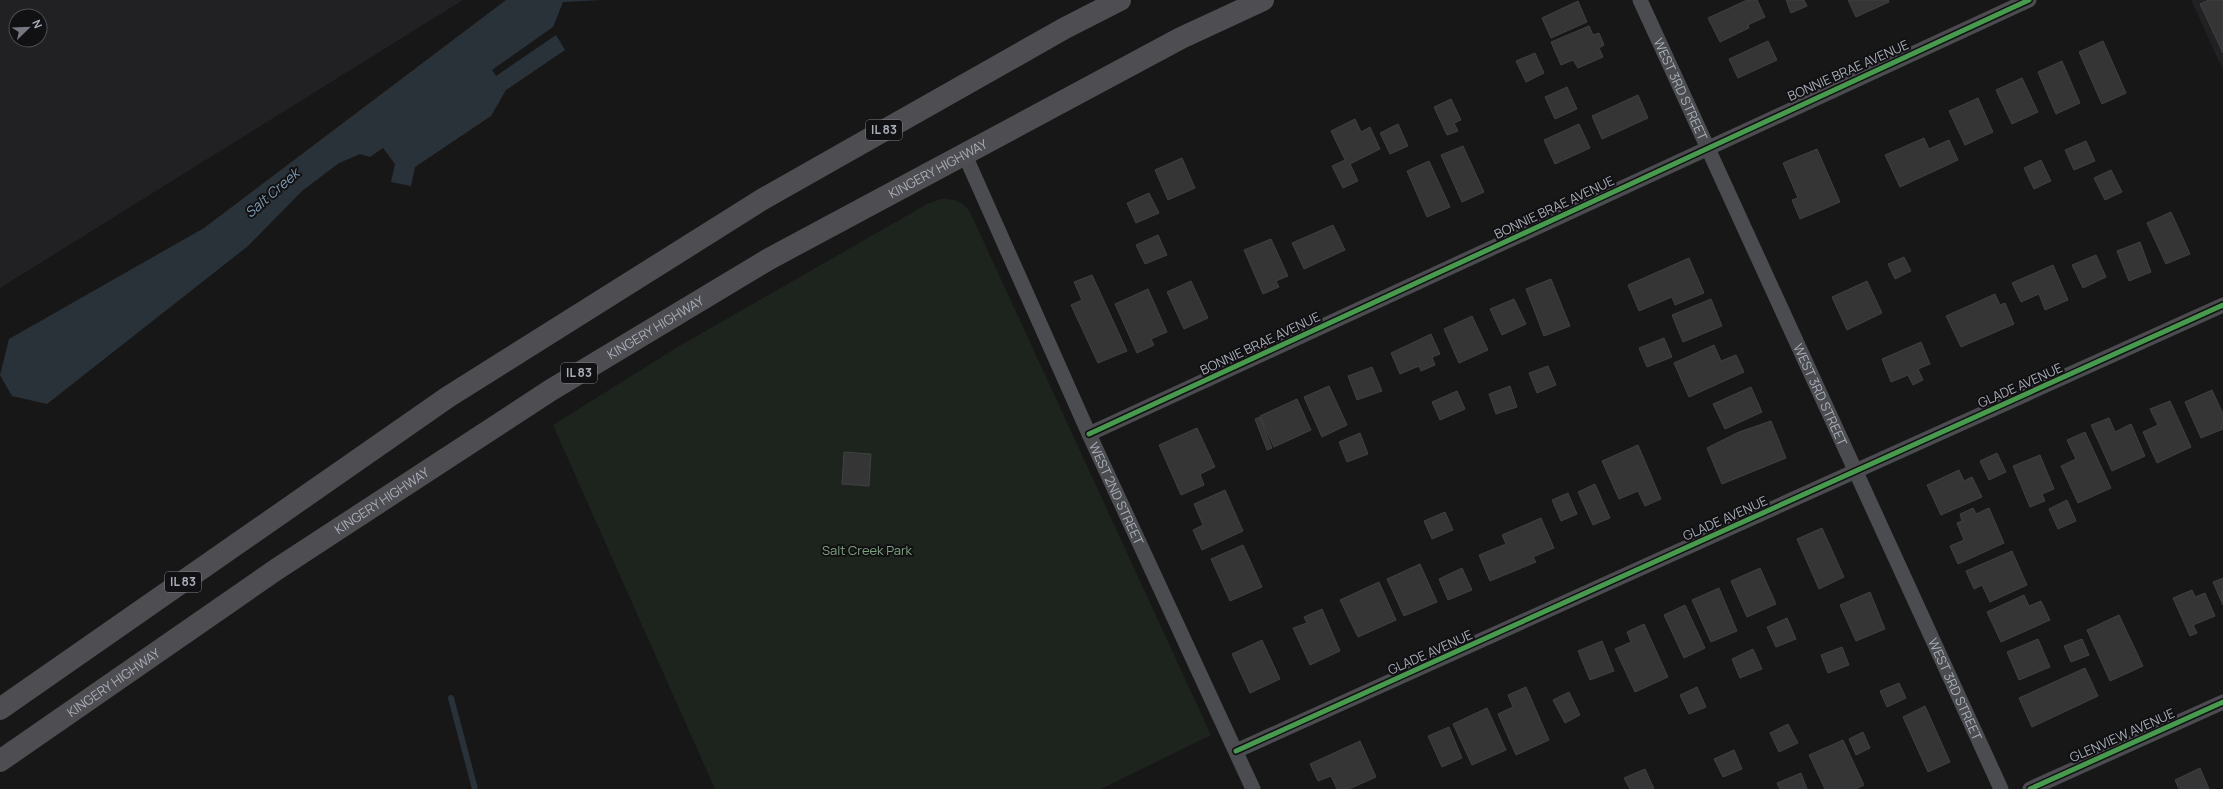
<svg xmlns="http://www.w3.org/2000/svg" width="2223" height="789" viewBox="0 0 2223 789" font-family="Manrope,sans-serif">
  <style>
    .built { fill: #212123; fill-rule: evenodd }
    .green { fill: #1d241e }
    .water { fill: #2a3239 }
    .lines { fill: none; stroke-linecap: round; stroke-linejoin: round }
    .stream { stroke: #2a3239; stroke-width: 6 }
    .building { fill: #353536; stroke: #3f4043 }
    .minor { stroke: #4b4c50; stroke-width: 15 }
    .trunk { stroke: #4e4e52; stroke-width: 22 }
    .cycleway-casing { stroke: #111113; stroke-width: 8 }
    .cycleway { stroke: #469c4c; stroke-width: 5 }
    .labels { text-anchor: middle; stroke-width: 4; stroke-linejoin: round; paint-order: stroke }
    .shield { fill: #111113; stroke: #7b7e86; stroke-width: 1 }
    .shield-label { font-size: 12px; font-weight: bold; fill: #a8adb8 }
    .street-label { font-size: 13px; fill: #a8adb8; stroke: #111113 }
    .park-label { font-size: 13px; fill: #7fa381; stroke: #111113 }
    .water-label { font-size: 14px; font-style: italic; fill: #7f9bb3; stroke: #111113 }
  </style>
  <rect width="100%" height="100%" fill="#171717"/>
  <g class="built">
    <path d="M 0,0 L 463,0 L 0,288 ZM 16,16 L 40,16 L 40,40 L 16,40 Z"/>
    <path d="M 2191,0 L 2223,0 L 2223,70 Z"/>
  </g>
  <path class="green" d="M 941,199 C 955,199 962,201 970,212 L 1211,735 L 1101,789 L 715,789 L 553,425 L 676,348 L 927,204 Z"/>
  <path class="water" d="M 506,0 L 602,0 L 563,2 L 553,27 L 492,70 L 496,76 L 556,35 L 565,50 L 506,90 L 491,116 L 415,167 L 411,186 L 391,182 L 395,164 L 383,148 L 370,157 L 360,154 L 339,163 L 302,191 L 248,246 L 47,404 L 12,396 L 0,375 L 9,339 L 204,228 Z"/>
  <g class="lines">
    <path class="stream" d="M 451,698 L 475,789"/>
  </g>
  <g class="building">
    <path d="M 1747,0 L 1757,0 L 1765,17 L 1748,25 L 1749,28 L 1720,42 L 1708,18 Z"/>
    <path d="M 1786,0 L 1804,0 L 1807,6 L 1791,13 Z"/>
    <path d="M 1848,0 L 1888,0 L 1889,2 L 1856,17 Z"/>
    <path d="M 2209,0 L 2223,0 L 2223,53 L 2200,4 Z"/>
    <path d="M 1578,1 L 1587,22 L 1551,38 L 1542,18 Z"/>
    <path d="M 1589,26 L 1593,35 L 1599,33 L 1604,45 L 1599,48 L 1603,57 L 1578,68 L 1573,60 L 1561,65 L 1551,42 Z"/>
    <path d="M 1768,41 L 1777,60 L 1738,78 L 1729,59 Z"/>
    <path d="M 2103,41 L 2126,93 L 2102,104 L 2079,52 Z"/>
    <path d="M 1535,53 L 1544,73 L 1526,82 L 1516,61 Z"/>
    <path d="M 2062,61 L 2080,103 L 2056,114 L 2038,72 Z"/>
    <path d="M 2022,78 L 2038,112 L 2012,124 L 1996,90 Z"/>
    <path d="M 1567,87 L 1577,109 L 1555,119 L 1545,97 Z"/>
    <path d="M 1638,95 L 1648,118 L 1602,139 L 1592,116 Z"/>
    <path d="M 1978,98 L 1993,132 L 1965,145 L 1949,111 Z"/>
    <path d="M 1451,99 L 1461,120 L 1454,123 L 1458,131 L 1447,135 L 1434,107 Z"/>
    <path d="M 1355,119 L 1361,132 L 1370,127 L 1380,149 L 1350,164 L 1358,181 L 1343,188 L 1332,166 L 1345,160 L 1331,131 Z"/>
    <path d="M 1398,124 L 1408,146 L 1390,154 L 1380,133 Z"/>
    <path d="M 1579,124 L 1590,148 L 1555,164 L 1544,140 Z"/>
    <path d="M 1924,138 L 1929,149 L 1949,140 L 1958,160 L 1900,187 L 1885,155 Z"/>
    <path d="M 2086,141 L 2095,161 L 2074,170 L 2065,150 Z"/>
    <path d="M 1463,146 L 1484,192 L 1462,202 L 1441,155 Z"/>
    <path d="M 1817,149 L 1840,202 L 1800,219 L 1792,200 L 1798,198 L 1783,163 Z"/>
    <path d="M 1182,158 L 1195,188 L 1168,200 L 1155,170 Z"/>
    <path d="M 2041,160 L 2051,181 L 2034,189 L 2024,168 Z"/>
    <path d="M 1429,161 L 1450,207 L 1427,217 L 1407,171 Z"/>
    <path d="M 2111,170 L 2122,192 L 2105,200 L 2094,178 Z"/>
    <path d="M 1149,193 L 1159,213 L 1136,223 L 1127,203 Z"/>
    <path d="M 2171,212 L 2190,254 L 2166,264 L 2147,223 Z"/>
    <path d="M 1333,225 L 1345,250 L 1304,269 L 1292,243 Z"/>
    <path d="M 1158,235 L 1167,255 L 1145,264 L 1136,245 Z"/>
    <path d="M 1271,239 L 1288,276 L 1276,281 L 1279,287 L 1263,294 L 1244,250 Z"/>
    <path d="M 2140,242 L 2151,272 L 2129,281 L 2117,251 Z"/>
    <path d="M 2096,255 L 2106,277 L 2083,288 L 2072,265 Z"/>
    <path d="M 1904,257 L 1911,271 L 1895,279 L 1888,264 Z"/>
    <path d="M 1689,258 L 1704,293 L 1675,305 L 1672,297 L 1639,311 L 1628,285 Z"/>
    <path d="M 2053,265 L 2068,300 L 2045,310 L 2039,294 L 2021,302 L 2012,283 Z"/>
    <path d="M 1092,275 L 1127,351 L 1098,363 L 1071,305 L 1082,300 L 1074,282 Z"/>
    <path d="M 1551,279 L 1570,326 L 1544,336 L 1526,289 Z"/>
    <path d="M 1191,281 L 1208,318 L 1184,329 L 1167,292 Z"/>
    <path d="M 1867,281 L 1882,313 L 1847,330 L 1832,297 Z"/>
    <path d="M 1148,289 L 1167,332 L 1151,339 L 1154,345 L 1137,353 L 1115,304 Z"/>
    <path d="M 1995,294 L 2000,305 L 2005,303 L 2014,324 L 1961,347 L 1946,316 Z"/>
    <path d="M 1514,299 L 1526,324 L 1502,335 L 1490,309 Z"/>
    <path d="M 1711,299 L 1722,326 L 1683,342 L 1672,315 Z"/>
    <path d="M 1472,316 L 1488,350 L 1459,363 L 1444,329 Z"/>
    <path d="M 1431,334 L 1440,354 L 1432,357 L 1435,365 L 1421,371 L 1419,366 L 1400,374 L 1391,353 Z"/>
    <path d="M 1664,338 L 1672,357 L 1647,367 L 1639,348 Z"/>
    <path d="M 1921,342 L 1930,364 L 1918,369 L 1923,380 L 1913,385 L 1908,375 L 1891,382 L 1882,359 Z"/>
    <path d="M 1714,345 L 1721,361 L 1736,355 L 1744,372 L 1689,397 L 1674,363 Z"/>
    <path d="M 1548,366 L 1556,385 L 1537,393 L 1529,373 Z"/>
    <path d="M 1372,367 L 1382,391 L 1357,400 L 1348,376 Z"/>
    <path d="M 1329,386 L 1347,425 L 1322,437 L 1304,397 Z"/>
    <path d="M 1510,386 L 1517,407 L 1496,414 L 1489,394 Z"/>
    <path d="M 1751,387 L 1762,412 L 1725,429 L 1713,404 Z"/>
    <path d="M 2212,390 L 2223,414 L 2223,429 L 2201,438 L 2185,402 Z"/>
    <path d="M 1457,391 L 1465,409 L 1440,420 L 1432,402 Z"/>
    <path d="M 1297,399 L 1311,430 L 1274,447 L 1260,416 Z"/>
    <path d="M 2170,401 L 2191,447 L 2157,463 L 2143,432 L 2158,425 L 2150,409 Z"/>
    <path d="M 1260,417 L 1272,448 L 1267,450 L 1255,419 Z"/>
    <path d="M 2109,418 L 2115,432 L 2131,424 L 2145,456 L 2112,471 L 2091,425 Z"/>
    <path d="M 1771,421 L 1786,458 L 1722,484 L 1707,448 L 1739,432 Z"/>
    <path d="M 1197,428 L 1215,467 L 1200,474 L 1204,485 L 1181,495 L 1159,445 Z"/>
    <path d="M 2085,432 L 2111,488 L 2078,503 L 2061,466 L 2076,459 L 2067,440 Z"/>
    <path d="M 1360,433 L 1368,454 L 1347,462 L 1339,442 Z"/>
    <path d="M 1638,445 L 1661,499 L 1645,506 L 1638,491 L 1619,499 L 1602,461 Z"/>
    <path d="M 844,452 L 871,454 L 869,486 L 842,484 Z"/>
    <path d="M 1997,453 L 2006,472 L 1989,480 L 1980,461 Z"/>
    <path d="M 2040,455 L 2054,489 L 2042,494 L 2045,501 L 2030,507 L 2013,466 Z"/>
    <path d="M 1959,470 L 1964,481 L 1972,477 L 1982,497 L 1941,515 L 1927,485 Z"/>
    <path d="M 1595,484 L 1610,518 L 1593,525 L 1578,492 Z"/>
    <path d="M 1225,490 L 1243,531 L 1202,550 L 1193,530 L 1203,525 L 1194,504 Z"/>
    <path d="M 1568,493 L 1577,514 L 1561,521 L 1552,500 Z"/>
    <path d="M 2067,500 L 2076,521 L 2058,529 L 2049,509 Z"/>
    <path d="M 1973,508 L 1976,514 L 1989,508 L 2004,543 L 1958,564 L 1950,546 L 1964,540 L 1957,523 L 1962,521 L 1960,514 Z"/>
    <path d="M 1445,512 L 1453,530 L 1432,539 L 1424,521 Z"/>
    <path d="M 1541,518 L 1554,548 L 1533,557 L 1536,562 L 1490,581 L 1479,555 L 1506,544 L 1502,535 Z"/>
    <path d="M 1822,528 L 1844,577 L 1819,589 L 1797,539 Z"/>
    <path d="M 1243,545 L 1262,587 L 1230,601 L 1211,559 Z"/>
    <path d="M 2012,551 L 2027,585 L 1990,602 L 1982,585 L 1974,589 L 1966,571 Z"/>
    <path d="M 1420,564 L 1437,602 L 1404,616 L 1387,579 Z"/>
    <path d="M 1462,568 L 1472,590 L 1448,600 L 1439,579 Z"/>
    <path d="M 1760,568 L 1776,604 L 1747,617 L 1731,581 Z"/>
    <path d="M 2223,578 L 2223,605 L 2213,582 Z"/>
    <path d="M 1379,582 L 1396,620 L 1358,637 L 1340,600 Z"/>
    <path d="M 1719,588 L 1737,631 L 1711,642 L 1692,600 Z"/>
    <path d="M 2192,590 L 2195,597 L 2205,593 L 2215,616 L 2193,625 L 2197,633 L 2190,636 L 2173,598 Z"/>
    <path d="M 1870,592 L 1885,629 L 1856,641 L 1840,605 Z"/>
    <path d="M 2024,595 L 2029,606 L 2041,601 L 2050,620 L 2001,642 L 1987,612 Z"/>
    <path d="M 1685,605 L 1705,648 L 1684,658 L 1664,615 Z"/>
    <path d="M 1322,609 L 1340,651 L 1310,665 L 1293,628 L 1307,623 L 1304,617 Z"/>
    <path d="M 2119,615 L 2143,666 L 2110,681 L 2087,630 Z"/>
    <path d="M 1787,618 L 1796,639 L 1776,647 L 1767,627 Z"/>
    <path d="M 1644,624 L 1668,677 L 1635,692 L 1615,649 L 1631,642 L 1627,632 Z"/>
    <path d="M 2038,639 L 2050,667 L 2019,680 L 2007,652 Z"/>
    <path d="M 2082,639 L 2089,655 L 2071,662 L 2064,646 Z"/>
    <path d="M 1262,640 L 1280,679 L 1250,693 L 1232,654 Z"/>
    <path d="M 1602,641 L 1614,671 L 1590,680 L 1578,651 Z"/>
    <path d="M 1842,647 L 1849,665 L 1828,673 L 1821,655 Z"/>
    <path d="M 1753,649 L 1762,669 L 1740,678 L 1732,659 Z"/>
    <path d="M 2085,668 L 2098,696 L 2032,727 L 2019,698 Z"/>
    <path d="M 1899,683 L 1906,698 L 1887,707 L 1880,691 Z"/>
    <path d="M 1526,687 L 1549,740 L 1516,755 L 1498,714 L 1513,707 L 1508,695 Z"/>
    <path d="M 1697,687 L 1706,707 L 1689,714 L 1680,695 Z"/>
    <path d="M 1569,692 L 1580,715 L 1565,723 L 1553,700 Z"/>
    <path d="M 1925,706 L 1950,762 L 1928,772 L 1903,717 Z"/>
    <path d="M 1487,708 L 1506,750 L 1472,765 L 1453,724 Z"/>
    <path d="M 1788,724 L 1798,743 L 1779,752 L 1770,733 Z"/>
    <path d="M 1449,727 L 1462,758 L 1442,767 L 1428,736 Z"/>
    <path d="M 1863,732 L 1870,748 L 1856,755 L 1849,739 Z"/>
    <path d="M 1843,740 L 1864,785 L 1856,789 L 1825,789 L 1809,755 Z"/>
    <path d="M 1360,741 L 1376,777 L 1349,789 L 1337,789 L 1331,776 L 1318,781 L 1310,764 Z"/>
    <path d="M 1734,750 L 1742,769 L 1723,777 L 1714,759 Z"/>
    <path d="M 2200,768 L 2209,789 L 2179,789 L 2175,780 Z"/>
    <path d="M 1645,769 L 1654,789 L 1630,789 L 1624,778 Z"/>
    <path d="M 1801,773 L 1807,789 L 1780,789 L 1777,783 Z"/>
  </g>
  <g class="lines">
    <g class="minor">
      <path id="s1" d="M 1640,0 L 2001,789"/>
      <path id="s2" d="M 964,153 L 1089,434 L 1253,789"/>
      <path d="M 1089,434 L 2029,0"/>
      <path d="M 1236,751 L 2223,305"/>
      <path d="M 2030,789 L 2223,702"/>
    </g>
    <g class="trunk">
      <path d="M 0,709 L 448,397 L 763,199 L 1065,28 L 1120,0"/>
      <path id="s3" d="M 0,761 L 277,569 L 551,390 L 769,259 L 1181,38 L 1263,0"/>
    </g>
    <g class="cycleway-casing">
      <g id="cycleway">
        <path d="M 1089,434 L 2029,0"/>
        <path d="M 1236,751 L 2223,305"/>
        <path d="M 2030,789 L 2223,702"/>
      </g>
    </g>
    <use href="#cycleway" class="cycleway"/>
  </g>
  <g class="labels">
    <g class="shield">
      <rect x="866" y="120" width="36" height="20" rx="3"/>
      <rect x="561" y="363" width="36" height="20" rx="3"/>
      <rect x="165" y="572" width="36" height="20" rx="3"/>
    </g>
    <g class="shield-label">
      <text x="884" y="134">IL 83</text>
      <text x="579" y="377">IL 83</text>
      <text x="183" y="586">IL 83</text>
    </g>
    <g class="street-label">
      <text transform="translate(1848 70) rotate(-24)" y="5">BONNIE BRAE AVENUE</text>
      <text dy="5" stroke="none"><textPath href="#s1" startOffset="98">WEST 3RD STREET</textPath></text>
      <text dy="5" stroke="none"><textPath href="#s3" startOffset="1110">KINGERY HIGHWAY</textPath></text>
      <text transform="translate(1554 207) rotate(-25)" y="5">BONNIE BRAE AVENUE</text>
      <text dy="5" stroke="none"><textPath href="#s3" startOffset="786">KINGERY HIGHWAY</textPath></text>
      <text transform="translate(1260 343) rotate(-25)" y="5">BONNIE BRAE AVENUE</text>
      <text transform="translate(2020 385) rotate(-24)" y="5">GLADE AVENUE</text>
      <text dy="5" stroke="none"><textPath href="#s1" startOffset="434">WEST 3RD STREET</textPath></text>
      <text dy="5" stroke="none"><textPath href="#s2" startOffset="373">WEST 2ND STREET</textPath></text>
      <text dy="5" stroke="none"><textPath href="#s3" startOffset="462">KINGERY HIGHWAY</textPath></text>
      <text transform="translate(1725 518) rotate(-24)" y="5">GLADE AVENUE</text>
      <text transform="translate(1430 652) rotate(-24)" y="5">GLADE AVENUE</text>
      <text dy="5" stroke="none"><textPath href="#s3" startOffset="138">KINGERY HIGHWAY</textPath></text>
      <text dy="5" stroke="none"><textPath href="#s1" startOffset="758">WEST 3RD STREET</textPath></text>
      <text transform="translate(2122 735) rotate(-24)" y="5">GLENVIEW AVENUE</text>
    </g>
    <g class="park-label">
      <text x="867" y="555">Salt Creek Park</text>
    </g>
    <g class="water-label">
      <text transform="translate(272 193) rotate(-41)" y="5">Salt Creek</text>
    </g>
  </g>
  <g transform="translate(28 28) rotate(67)"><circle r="19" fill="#111113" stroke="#4d4f55"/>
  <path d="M0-3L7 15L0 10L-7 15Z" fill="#757880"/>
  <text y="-6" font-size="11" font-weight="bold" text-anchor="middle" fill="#a8adb8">N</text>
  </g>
</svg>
